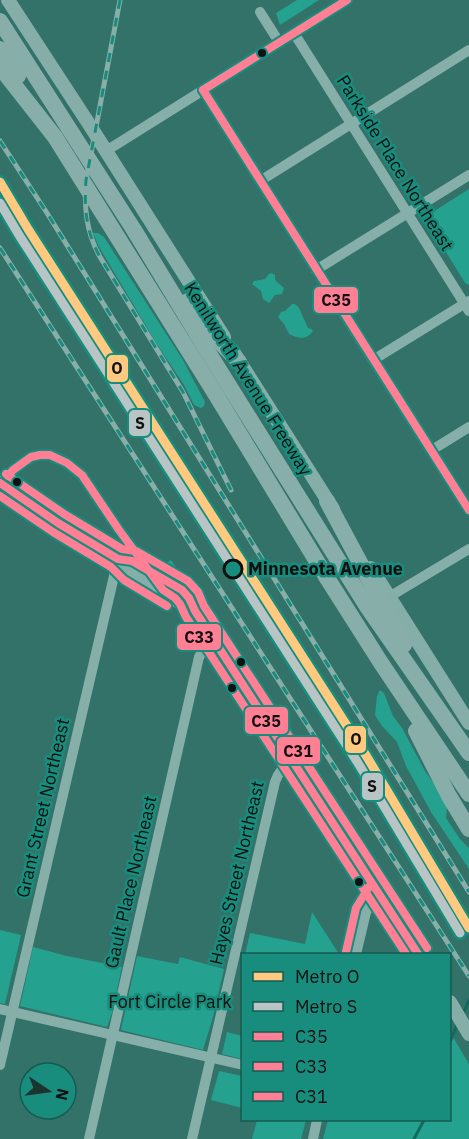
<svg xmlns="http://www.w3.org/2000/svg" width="469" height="1139" viewBox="0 0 469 1139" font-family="'IBM Plex Sans',sans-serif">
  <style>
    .green { fill: #25a18f }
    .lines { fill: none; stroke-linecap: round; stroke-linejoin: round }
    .stream { stroke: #126b60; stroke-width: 3 }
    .minor { stroke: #87afaa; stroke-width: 10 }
    .major { stroke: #85aea8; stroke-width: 14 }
    .highway { stroke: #88aeaa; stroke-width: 16 }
    .rail-casing { stroke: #88aeaa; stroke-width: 5 }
    .rail { stroke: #188d7d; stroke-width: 3; stroke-dasharray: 9; stroke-linecap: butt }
    .bus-1-casing { stroke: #188d7d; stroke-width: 12 }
    .bus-2-casing { stroke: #188d7d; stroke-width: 12 }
    .bus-3-casing { stroke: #188d7d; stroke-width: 12 }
    .bus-1 { stroke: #ff8094; stroke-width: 8 }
    .bus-2 { stroke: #ff8094; stroke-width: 8 }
    .bus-3 { stroke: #ff8094; stroke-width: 8 }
    .metro-1-casing { stroke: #188d7d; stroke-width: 14 }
    .metro-2-casing { stroke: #188d7d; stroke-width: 14 }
    .metro-1 { stroke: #ffca80; stroke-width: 9 }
    .metro-2 { stroke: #b9c5c5; stroke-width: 9 }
    .bus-dot { fill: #111; stroke: #188d7d; stroke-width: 2 }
    .stop-dot { fill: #188d7d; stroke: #111; stroke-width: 3 }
    .labels { text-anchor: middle; stroke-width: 5; stroke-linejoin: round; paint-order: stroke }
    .street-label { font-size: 18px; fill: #111; stroke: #188d7d }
    .stop-label { font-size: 18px; font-weight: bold; fill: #111; stroke: #188d7d; text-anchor: start }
    .park-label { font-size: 18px; fill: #111; stroke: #188d7d }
    .line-badge { stroke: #188d7d; stroke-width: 2 }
    .pale-badge-label { font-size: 16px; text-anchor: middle; font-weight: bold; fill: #111 }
  </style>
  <rect width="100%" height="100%" fill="#337269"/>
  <g class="green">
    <path d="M 297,0 L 319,0 L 280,25 L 276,13 Z"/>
    <path d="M 469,189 L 469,285 L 465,283 L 427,221 L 428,215 Z"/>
    <path d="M 93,233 L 98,233 L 104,237 L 183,360 L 205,402 L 204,406 L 201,408 L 194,405 L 184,385 L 156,343 L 99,247 Z"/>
    <path d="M 271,273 L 275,275 L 275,280 L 284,288 L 282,294 L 275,295 L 269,303 L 263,299 L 261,291 L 252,284 L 254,281 L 265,279 L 269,274 Z"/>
    <path d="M 292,304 L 295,304 L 299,308 L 308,328 L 311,329 L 313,331 C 306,341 298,338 289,334 L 284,324 L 278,317 L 281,312 L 285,311 Z"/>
    <path d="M 171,560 L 191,590 L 189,591 L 171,577 L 162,565 Z"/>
    <path d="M 380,690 L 384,693 L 393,716 L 402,728 L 425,771 L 440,792 L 447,808 L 446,818 L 460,839 L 469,848 L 469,869 L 431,812 L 406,766 L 397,742 L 382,726 L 375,715 L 377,696 Z"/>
    <path d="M 312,912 L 339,954 L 245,954 L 250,933 L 305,944 Z"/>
    <path d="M 0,930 L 21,935 L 5,1004 L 0,1003 Z"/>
    <path d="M 33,947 L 67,956 L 122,967 L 112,1013 L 107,1027 L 20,1006 Z"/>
    <path d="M 137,956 L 178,964 L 180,957 L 224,969 L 213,1017 L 203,1050 L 121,1030 Z"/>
    <path d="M 227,1032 L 242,1036 L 242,1059 L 222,1054 Z"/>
    <path d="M 450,1032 L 469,1064 L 469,1139 L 323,1139 L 328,1120 L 450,1120 Z"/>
    <path d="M 219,1071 L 242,1076 L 242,1108 L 211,1100 Z"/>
    <path d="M 257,1120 L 306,1120 L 301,1139 L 252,1139 Z"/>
  </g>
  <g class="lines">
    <g class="stream">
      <path d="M 463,1014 L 469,1000"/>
      <path d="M 450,1042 L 457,1025"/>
      <path d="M 414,1139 L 424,1120"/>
    </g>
    <g class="minor">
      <path d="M 260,12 L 279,42"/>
      <path d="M 294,33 L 469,311"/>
      <path d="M 203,90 L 361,341 L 469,510"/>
      <path d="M 106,151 L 347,0"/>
      <path d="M 260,181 L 469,50"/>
      <path d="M 316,270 L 469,175"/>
      <path d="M 373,360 L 469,301"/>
      <path d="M 432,450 L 469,427"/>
      <path d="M 389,597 L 469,549"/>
      <path d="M 356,954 L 366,912 L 378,893"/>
      <path d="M 0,1009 L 243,1065"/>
      <path d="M 0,1065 L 118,559"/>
      <path d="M 89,1139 L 199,657 L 212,636"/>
      <path d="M 192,1139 L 275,782 C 278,772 284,767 292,760"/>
      <path d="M 313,1139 L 317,1120"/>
    </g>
    <g class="major">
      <path d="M 8,0 L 87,121 L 224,337"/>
      <path d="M 234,353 L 333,509"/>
      <path d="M 0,483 L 58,523 L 118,559 L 129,571 L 181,603 L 193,608"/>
      <path d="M 118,559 C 123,560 128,560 133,561 C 146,566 181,586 189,598 C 191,602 193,607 195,611 L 418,954"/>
      <path d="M 371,568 L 469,723"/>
      <path d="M 450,1002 L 469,1034"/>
    </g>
    <g class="highway">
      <path d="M 0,21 L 134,230 L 208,352 L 368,608 L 469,753"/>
      <path d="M 0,49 L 18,76"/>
      <path d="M 0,67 L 55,137 L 213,390 L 327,578 L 381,663 L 469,794"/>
      <path d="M 188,301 L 215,337 L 239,362"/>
      <path d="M 327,501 L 404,645"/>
      <path d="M 416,731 L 449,796 L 469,829"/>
    </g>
    <g class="rail-casing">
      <g id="rail">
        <path d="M 120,0 L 86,180 C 84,208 86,232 100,257 L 183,392 L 231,490"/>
        <path d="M 0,141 L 47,213 L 469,892"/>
        <path d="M 0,248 L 469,976"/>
      </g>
    </g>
    <use href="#rail" class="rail"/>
    <g class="bus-1-casing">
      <g id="bus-1">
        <path d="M 203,90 L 469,510"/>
        <path d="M 203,90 L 347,0"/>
        <path d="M 0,483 L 58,523 L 118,559 L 132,561 L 182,590 L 189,598 L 195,611 L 418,954"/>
      </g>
    </g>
    <g class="bus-2-casing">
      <g id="bus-2">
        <path d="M 8,476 L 13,470 L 31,457 L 40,455 L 50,455 L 67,463 L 82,475 L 119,530 L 163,590 L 175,598 L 180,604 L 186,617 L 406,954"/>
        <path d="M 0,496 L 53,532 L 111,567 L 124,580 L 167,606"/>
      </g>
    </g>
    <g class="bus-3-casing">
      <g id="bus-3">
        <path d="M 6,474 L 64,514 L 122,549 L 136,551 L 188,581 L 198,592 L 204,606 L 427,948"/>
        <path d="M 346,952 L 356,908 L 369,887"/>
      </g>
    </g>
    <use href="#bus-1" class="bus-1"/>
    <use href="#bus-2" class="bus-2"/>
    <use href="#bus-3" class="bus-3"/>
    <g class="metro-1-casing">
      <path id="metro-1" d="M 0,182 L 28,229 L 367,757 L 469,928"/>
    </g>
    <g class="metro-2-casing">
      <path id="metro-2" d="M 0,203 L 19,235 L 358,763 L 460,933"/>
    </g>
    <use href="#metro-1" class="metro-1"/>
    <use href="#metro-2" class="metro-2"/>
  </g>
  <g class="bus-dot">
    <circle cx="262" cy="53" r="5"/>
    <circle cx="17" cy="482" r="5"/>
    <circle cx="241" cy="662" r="5"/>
    <circle cx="232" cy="688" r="5"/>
    <circle cx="359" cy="882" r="5"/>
  </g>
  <circle class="stop-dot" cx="233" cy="569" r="9"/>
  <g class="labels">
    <g class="street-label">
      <text transform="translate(395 163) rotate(58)" y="6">Parkside Place Northeast</text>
      <text transform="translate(248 379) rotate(58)" y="6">Kenilworth Avenue Freeway</text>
      <text transform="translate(43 808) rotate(-77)" y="6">Grant Street Northeast</text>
      <text transform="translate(237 873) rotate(-77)" y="6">Hayes Street Northeast</text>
      <text transform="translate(131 882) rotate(-77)" y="6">Gault Place Northeast</text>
    </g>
    <g class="stop-label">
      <text x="248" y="575">Minnesota Avenue</text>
    </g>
    <g class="park-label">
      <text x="170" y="1008">Fort Circle Park</text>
    </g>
  </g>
  <g class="line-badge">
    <rect x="313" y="286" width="46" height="28" rx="6" fill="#ff8094"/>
    <rect x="106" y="354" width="23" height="29" rx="6" fill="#ffca80"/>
    <rect x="128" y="409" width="23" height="28" rx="6" fill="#b9c5c5"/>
    <rect x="176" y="623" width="46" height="28" rx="6" fill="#ff8094"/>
    <rect x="244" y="706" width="45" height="29" rx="6" fill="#ff8094"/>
    <rect x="344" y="725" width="23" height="29" rx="6" fill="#ffca80"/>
    <rect x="276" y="736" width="45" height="29" rx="6" fill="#ff8094"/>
    <rect x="361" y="772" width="23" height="29" rx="6" fill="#b9c5c5"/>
  </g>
  <g class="pale-badge-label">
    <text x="336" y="306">C35</text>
    <text x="117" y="374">O</text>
    <text x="140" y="429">S</text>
    <text x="199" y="643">C33</text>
    <text x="266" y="727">C35</text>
    <text x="356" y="745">O</text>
    <text x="298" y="757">C31</text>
    <text x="372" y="792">S</text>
  </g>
  <rect x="241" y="953" width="210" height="168" fill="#188d7d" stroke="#155b52" stroke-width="1.5"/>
  <rect x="253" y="972" width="30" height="9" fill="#ffca80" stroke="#155b52" stroke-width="1.5"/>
  <text x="295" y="983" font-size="18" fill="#111111">Metro O</text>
  <rect x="253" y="1002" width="30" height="9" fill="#b9c5c5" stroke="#155b52" stroke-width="1.5"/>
  <text x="295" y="1013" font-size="18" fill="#111111">Metro S</text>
  <rect x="253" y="1032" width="30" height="9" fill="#ff8094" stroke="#155b52" stroke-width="1.5"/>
  <text x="295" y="1043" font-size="18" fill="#111111">C35</text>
  <rect x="253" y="1062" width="30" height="9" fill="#ff8094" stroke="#155b52" stroke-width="1.5"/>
  <text x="295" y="1073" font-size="18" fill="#111111">C33</text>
  <rect x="253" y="1092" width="30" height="9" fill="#ff8094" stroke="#155b52" stroke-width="1.5"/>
  <text x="295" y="1103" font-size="18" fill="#111111">C31</text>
  <g transform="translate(48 1091) rotate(103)"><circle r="28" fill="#188d7d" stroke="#155b52" stroke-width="1.5"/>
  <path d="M0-4.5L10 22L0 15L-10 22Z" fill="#1d3330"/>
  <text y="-9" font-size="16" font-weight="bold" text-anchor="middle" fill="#111111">N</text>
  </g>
</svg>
